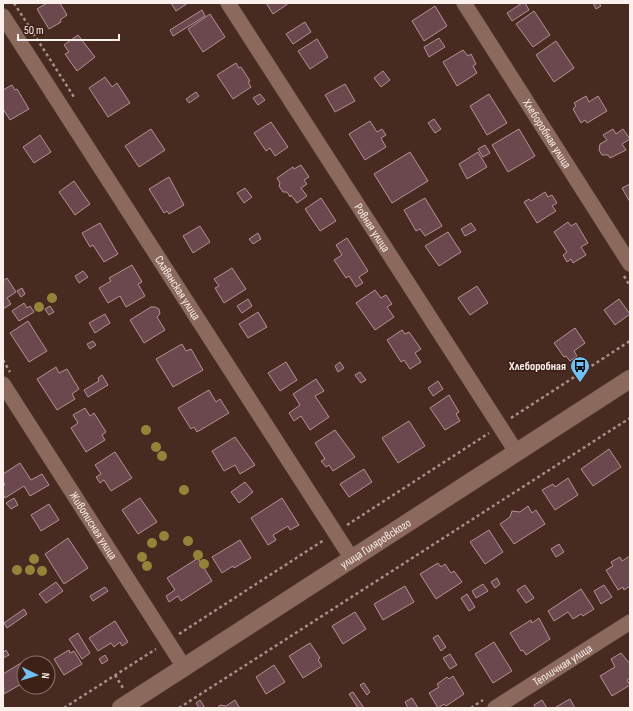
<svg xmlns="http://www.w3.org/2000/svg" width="633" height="711" viewBox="0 0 633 711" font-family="'Sofia Sans Condensed',sans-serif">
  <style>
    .building { fill: #6a484e; stroke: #b69095 }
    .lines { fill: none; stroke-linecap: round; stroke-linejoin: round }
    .minor-casing { stroke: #5f483f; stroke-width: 16 }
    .tertiary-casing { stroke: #5f483f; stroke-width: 19 }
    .path { stroke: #a59189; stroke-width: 2.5; stroke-dasharray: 3 3; stroke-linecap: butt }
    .minor { stroke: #8b695d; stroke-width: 15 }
    .tertiary { stroke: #8b695d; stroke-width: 18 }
    .tree { fill: #948339 }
    .labels { text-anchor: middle; stroke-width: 3.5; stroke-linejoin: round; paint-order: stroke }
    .street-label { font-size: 12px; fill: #fcf0ec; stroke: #3d2117 }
    .poi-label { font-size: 12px; font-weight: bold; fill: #fcf0ec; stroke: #3d2117; text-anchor: end }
  </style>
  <rect width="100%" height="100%" fill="#482b20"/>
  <g class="building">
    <path d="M 47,3 L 60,3 L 67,15 L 60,20 L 61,22 L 49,29 L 37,9 Z"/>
    <path d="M 171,3 L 188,3 L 176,11 Z"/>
    <path d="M 266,3 L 289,3 L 273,14 Z"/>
    <path d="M 522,3 L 525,3 L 529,10 L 512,21 L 507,13 Z"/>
    <path d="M 593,3 L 599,3 L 601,6 L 596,9 Z"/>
    <path d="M 435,6 L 447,26 L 424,41 L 412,21 Z"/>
    <path d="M 202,10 L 205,16 L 173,36 L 170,30 Z"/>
    <path d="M 534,11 L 550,35 L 533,47 L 516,24 Z"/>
    <path d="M 210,14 L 225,37 L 203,52 L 188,29 Z"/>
    <path d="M 305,22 L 311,32 L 293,44 L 286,34 Z"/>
    <path d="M 78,35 L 95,57 L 77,71 L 65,54 L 69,52 L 64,45 Z"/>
    <path d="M 439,38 L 445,47 L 429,57 L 424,47 Z"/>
    <path d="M 317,39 L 328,57 L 310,69 L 298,51 Z"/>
    <path d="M 556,41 L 574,68 L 554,82 L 536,55 Z"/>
    <path d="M 463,50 L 468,56 L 471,54 L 476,64 L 473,66 L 477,73 L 457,86 L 443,62 Z"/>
    <path d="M 236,63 L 239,68 L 241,67 L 250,81 L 248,82 L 251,87 L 233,99 L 217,75 Z"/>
    <path d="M 383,71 L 390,80 L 381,87 L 374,78 Z"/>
    <path d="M 105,77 L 112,87 L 117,83 L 130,103 L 108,117 L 89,88 Z"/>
    <path d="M 345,84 L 355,101 L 335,112 L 325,95 Z"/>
    <path d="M 12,85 L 15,90 L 17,89 L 29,109 L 10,120 L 3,109 L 3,90 Z"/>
    <path d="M 196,92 L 199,96 L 189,103 L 186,99 Z"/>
    <path d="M 260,94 L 265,100 L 258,105 L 253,98 Z"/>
    <path d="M 489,94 L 507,123 L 487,135 L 470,106 Z"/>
    <path d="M 586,96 L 589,102 L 598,96 L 607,111 L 587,123 L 585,120 L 581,123 L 573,109 L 576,106 L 574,103 Z"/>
    <path d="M 434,119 L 441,129 L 435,133 L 428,123 Z"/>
    <path d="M 370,121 L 377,132 L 382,129 L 386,135 L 381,138 L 386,147 L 365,160 L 349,134 Z"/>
    <path d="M 271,122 L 288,147 L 275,156 L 270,148 L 266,151 L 254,133 Z"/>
    <path d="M 151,129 L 165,150 L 139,167 L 125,146 Z"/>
    <path d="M 519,129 L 535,156 L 508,172 L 492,145 Z"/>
    <path d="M 613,129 L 616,134 L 623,129 L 630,139 L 622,144 L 626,150 L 610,158 L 608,155 L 602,155 L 599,150 L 600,144 L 607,140 L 603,135 Z"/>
    <path d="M 40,135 L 51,152 L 34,163 L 23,147 Z"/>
    <path d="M 485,145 L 490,153 L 483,157 L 478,149 Z"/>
    <path d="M 410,152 L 428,181 L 392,203 L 374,174 Z"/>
    <path d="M 478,152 L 487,167 L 467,179 L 459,164 Z"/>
    <path d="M 301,165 L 309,177 L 304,180 L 307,184 L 301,188 L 307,196 L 297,203 L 291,195 L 290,197 L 287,192 L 283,192 L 279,186 L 280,183 L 277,178 L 293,167 L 294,169 Z"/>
    <path d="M 169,177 L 184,205 L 169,214 L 167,211 L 164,213 L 149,189 Z"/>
    <path d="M 74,181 L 90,204 L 75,215 L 59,192 Z"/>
    <path d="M 630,184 L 630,202 L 622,188 Z"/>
    <path d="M 245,188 L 252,197 L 244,203 L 237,193 Z"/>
    <path d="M 545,192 L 548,197 L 552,195 L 557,203 L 552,206 L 556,211 L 537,223 L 524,202 L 529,199 L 531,201 Z"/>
    <path d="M 321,198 L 336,221 L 320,231 L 305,209 Z"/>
    <path d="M 425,198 L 442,226 L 425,236 L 420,229 L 416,231 L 404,210 Z"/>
    <path d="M 568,222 L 571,226 L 576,223 L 588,243 L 581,247 L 586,255 L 573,263 L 571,259 L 567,262 L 563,255 L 567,252 L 554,232 Z"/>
    <path d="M 100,223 L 118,254 L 104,262 L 93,245 L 90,247 L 82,233 Z"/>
    <path d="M 471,223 L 476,230 L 465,236 L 461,229 Z"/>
    <path d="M 200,226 L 210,242 L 193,253 L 183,236 Z"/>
    <path d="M 448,232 L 461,252 L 439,266 L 425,246 Z"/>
    <path d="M 258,233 L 261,239 L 253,244 L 249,239 Z"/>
    <path d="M 347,238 L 368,271 L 359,277 L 363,283 L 356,287 L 349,276 L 346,278 L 334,260 L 342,255 L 336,245 Z"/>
    <path d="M 132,265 L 142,282 L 138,284 L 145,296 L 126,307 L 120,296 L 108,303 L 99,288 L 111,281 L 109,278 Z"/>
    <path d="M 232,268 L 246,289 L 224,303 L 215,288 L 219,286 L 214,279 Z"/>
    <path d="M 83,271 L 88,277 L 79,283 L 75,276 Z"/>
    <path d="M 7,278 L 16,292 L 7,298 L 11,304 L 3,309 L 3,281 Z"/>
    <path d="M 477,286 L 488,303 L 470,315 L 458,298 Z"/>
    <path d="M 22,288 L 25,294 L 21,297 L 17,291 Z"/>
    <path d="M 375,290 L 381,298 L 386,295 L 392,304 L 387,307 L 394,317 L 375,330 L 356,303 Z"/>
    <path d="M 248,299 L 252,306 L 242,313 L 237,306 Z"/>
    <path d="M 619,299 L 630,314 L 615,325 L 604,310 Z"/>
    <path d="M 24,303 L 27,308 L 30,306 L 34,312 L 19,321 L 12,311 Z"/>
    <path d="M 50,306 L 54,312 L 49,315 L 45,309 Z"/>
    <path d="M 151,307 L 155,307 L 159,309 L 160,314 L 157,317 L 165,330 L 144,343 L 130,320 Z"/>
    <path d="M 258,312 L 267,327 L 248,338 L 239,324 Z"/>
    <path d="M 105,314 L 110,323 L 95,333 L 89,323 Z"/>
    <path d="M 28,321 L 47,351 L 29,362 L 10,333 Z"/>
    <path d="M 575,328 L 585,343 L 574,351 L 577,356 L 570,361 L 566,356 L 564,357 L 554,343 Z"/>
    <path d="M 402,330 L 405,334 L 409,332 L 421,349 L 415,353 L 421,362 L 410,369 L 404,360 L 401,362 L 387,340 Z"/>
    <path d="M 93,341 L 96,345 L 90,349 L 87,344 Z"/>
    <path d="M 182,344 L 186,351 L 191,349 L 203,370 L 173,387 L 156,359 Z"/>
    <path d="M 286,362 L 297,380 L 280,391 L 268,373 Z"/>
    <path d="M 340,362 L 344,368 L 338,372 L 335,366 Z"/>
    <path d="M 56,367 L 59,373 L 67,369 L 79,389 L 72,394 L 75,399 L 57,410 L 37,379 Z"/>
    <path d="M 360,372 L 366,380 L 361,383 L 355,375 Z"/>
    <path d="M 102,375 L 108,385 L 88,397 L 84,390 L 99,381 L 98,378 Z"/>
    <path d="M 316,379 L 324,391 L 315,396 L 329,417 L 310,430 L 301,416 L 294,421 L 289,413 L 300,405 L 293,394 Z"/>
    <path d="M 438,381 L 443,389 L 433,396 L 428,388 Z"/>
    <path d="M 209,390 L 216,402 L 220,399 L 229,413 L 197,432 L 194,427 L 191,429 L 178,408 Z"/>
    <path d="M 449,395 L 459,412 L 456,414 L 460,421 L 445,430 L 430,408 Z"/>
    <path d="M 85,408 L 90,416 L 94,413 L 106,432 L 102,435 L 105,440 L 86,452 L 71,428 L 78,423 L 73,415 Z"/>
    <path d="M 409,421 L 425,446 L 398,463 L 382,438 Z"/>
    <path d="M 335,430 L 355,457 L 333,471 L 329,465 L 326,467 L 321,461 L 325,459 L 315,443 Z"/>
    <path d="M 235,437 L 255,465 L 240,474 L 235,465 L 224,471 L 212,451 Z"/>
    <path d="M 609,449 L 621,467 L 593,486 L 581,469 Z"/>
    <path d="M 115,452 L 132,478 L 111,491 L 104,480 L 100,483 L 96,477 L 101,474 L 95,465 Z"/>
    <path d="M 20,463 L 31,480 L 42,474 L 49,485 L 30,496 L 24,486 L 5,498 L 3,494 L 3,486 L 5,485 L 3,481 L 3,474 Z"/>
    <path d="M 364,469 L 372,482 L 349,497 L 340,484 Z"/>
    <path d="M 568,478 L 578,495 L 555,510 L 542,490 L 553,484 L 555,487 Z"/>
    <path d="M 245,482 L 253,492 L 239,503 L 231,492 Z"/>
    <path d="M 14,498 L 18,505 L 11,509 L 6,503 Z"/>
    <path d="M 140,498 L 157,522 L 138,534 L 122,510 Z"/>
    <path d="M 282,498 L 299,525 L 290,530 L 288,526 L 273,535 L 276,540 L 268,545 L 251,518 Z"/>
    <path d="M 49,504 L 59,520 L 41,531 L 31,515 Z"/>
    <path d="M 528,506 L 532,513 L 536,510 L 545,524 L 514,544 L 500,524 L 510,517 L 512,511 L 520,512 Z"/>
    <path d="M 489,530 L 503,552 L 485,564 L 470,542 Z"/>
    <path d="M 68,538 L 88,568 L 64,584 L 45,554 Z"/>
    <path d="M 240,540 L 251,558 L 234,568 L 233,566 L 222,573 L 212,557 Z"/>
    <path d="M 559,544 L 564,552 L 556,557 L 551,549 Z"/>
    <path d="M 630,556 L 630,586 L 624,590 L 623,587 L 618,590 L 606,570 L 613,566 L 611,562 L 620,557 L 622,561 Z"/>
    <path d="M 198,558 L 212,581 L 181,601 L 178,596 L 169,602 L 166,596 L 175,590 L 167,578 Z"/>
    <path d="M 438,563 L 441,567 L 445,564 L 451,573 L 454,571 L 462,582 L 436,599 L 420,574 Z"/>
    <path d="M 497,578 L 500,584 L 495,588 L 491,582 Z"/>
    <path d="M 56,582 L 63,591 L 46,603 L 39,594 Z"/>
    <path d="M 483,584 L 488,591 L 476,598 L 472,591 Z"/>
    <path d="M 525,585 L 534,598 L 526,603 L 517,590 Z"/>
    <path d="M 604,585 L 612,597 L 601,604 L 594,591 Z"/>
    <path d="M 405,586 L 414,602 L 383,620 L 374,604 Z"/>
    <path d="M 105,587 L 108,591 L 93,601 L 90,596 Z"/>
    <path d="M 581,589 L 594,609 L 583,616 L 581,614 L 573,619 L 568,612 L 554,621 L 548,611 Z"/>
    <path d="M 467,594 L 475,607 L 469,611 L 461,598 Z"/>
    <path d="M 24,609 L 27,614 L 7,628 L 4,623 Z"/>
    <path d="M 355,612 L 366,629 L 343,644 L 332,626 Z"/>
    <path d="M 539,618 L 550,639 L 526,655 L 523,650 L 521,651 L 510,633 L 531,620 L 532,623 Z"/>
    <path d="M 115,621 L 128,642 L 122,646 L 120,642 L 114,647 L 111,643 L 98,651 L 89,638 Z"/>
    <path d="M 78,633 L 90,653 L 82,659 L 69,639 Z"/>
    <path d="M 438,635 L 446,647 L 441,651 L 433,638 Z"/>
    <path d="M 494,642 L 512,671 L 493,683 L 475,654 Z"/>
    <path d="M 310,643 L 320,658 L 318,660 L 322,666 L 303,678 L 289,656 Z"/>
    <path d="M 6,650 L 9,655 L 3,658 L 3,653 Z"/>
    <path d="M 69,650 L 70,653 L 74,651 L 82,664 L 64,675 L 54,659 Z"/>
    <path d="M 621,653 L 630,664 L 630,678 L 627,680 L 630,685 L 612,696 L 600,676 L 615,667 L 611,659 Z"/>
    <path d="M 450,654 L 457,665 L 450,669 L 443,658 Z"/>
    <path d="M 105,655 L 108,660 L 102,664 L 99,659 Z"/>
    <path d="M 21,663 L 24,669 L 24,680 L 22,681 L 23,683 L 4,694 L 3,674 Z"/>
    <path d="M 274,665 L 285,682 L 266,694 L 256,677 Z"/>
    <path d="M 453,676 L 464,694 L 446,706 L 444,704 L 438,708 L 429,693 L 439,687 L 437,684 L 447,677 L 449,679 Z"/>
    <path d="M 364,683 L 370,692 L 367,695 L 360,685 Z"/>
    <path d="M 353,692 L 364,708 L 358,708 L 349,694 Z"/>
    <path d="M 412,698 L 418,708 L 408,708 L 405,702 Z"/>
    <path d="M 570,699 L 575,708 L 556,708 L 556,707 Z"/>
    <path d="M 200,700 L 205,708 L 199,708 L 196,703 Z"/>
    <path d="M 235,700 L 239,707 L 242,708 L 217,708 L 220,705 L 226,706 Z"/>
    <path d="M 542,700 L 547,708 L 535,708 L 534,705 Z"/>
  </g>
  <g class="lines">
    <g class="minor-casing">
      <g id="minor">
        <path id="s1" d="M 228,3 L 517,453"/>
        <path id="s2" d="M 464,3 L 630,264"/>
        <path id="s3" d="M 3,16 L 352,559"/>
        <path id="s4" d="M 3,384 L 184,667"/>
        <path id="s5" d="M 495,708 L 630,622"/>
      </g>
    </g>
    <g class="tertiary-casing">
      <g id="tertiary">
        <path id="s6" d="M 121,708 L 630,379"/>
      </g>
    </g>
    <g class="path">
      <path d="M 14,3 L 74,97"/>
      <path d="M 624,276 L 630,286"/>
      <path d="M 3,360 L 10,372"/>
      <path d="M 511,418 L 630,341"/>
      <path d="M 347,525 L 489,433"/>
      <path d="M 179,634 L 324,540"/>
      <path d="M 115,675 L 123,688"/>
      <path d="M 64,708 L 156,649"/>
      <path d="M 179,708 L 630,418"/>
      <path d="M 471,708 L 483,700"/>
    </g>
    <use href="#minor" class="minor"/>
    <use href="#tertiary" class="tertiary"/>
  </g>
  <g class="tree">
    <circle cx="52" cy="298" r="5"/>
    <circle cx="39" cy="307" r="5"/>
    <circle cx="146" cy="430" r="5"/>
    <circle cx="156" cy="447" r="5"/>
    <circle cx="162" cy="456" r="5"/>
    <circle cx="184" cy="490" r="5"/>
    <circle cx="164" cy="536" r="5"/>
    <circle cx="188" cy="541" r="5"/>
    <circle cx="152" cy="543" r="5"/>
    <circle cx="198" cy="555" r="5"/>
    <circle cx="142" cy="557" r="5"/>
    <circle cx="34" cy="559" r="5"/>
    <circle cx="204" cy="564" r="5"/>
    <circle cx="147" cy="566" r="5"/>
    <circle cx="17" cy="570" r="5"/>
    <circle cx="30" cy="570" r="5"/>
    <circle cx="42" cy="571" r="5"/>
  </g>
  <defs>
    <g id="bus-pin" transform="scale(1)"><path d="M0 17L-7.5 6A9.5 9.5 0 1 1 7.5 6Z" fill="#6fc2f4" stroke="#3d2117"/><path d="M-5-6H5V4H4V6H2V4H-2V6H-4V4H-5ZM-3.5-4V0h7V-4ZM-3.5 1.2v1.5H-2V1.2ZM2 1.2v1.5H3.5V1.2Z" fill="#111"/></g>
  </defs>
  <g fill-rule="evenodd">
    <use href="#bus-pin" x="580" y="366"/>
  </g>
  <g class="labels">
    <g class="street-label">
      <text dy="4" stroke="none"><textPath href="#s2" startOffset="155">Хлеборобная улица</textPath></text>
      <text dy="4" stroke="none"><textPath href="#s1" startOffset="267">Ровная улица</textPath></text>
      <text dy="4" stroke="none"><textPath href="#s3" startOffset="323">Славянская улица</textPath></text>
      <text dy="4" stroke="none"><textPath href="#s4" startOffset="168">Живописная улица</textPath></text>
      <text dy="4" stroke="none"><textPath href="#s6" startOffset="303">улица Гиляровского</textPath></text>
      <text dy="4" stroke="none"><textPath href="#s5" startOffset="80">Тепличная улица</textPath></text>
    </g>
    <g class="poi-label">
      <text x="566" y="370">Хлеборобная</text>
    </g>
  </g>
  <rect width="633" height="711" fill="none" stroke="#fcf0ec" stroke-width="8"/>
  <g transform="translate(36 675) rotate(95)"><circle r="19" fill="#3d2117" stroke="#89746c"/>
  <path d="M0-3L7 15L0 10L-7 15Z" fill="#6fc2f4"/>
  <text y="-6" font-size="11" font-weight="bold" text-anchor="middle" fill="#fcf0ec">N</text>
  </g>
  <path d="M18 34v6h101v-6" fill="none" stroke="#fcf0ec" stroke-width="2"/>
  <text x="24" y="34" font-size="12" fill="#fcf0ec" stroke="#3d2117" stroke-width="3" paint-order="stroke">50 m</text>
</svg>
